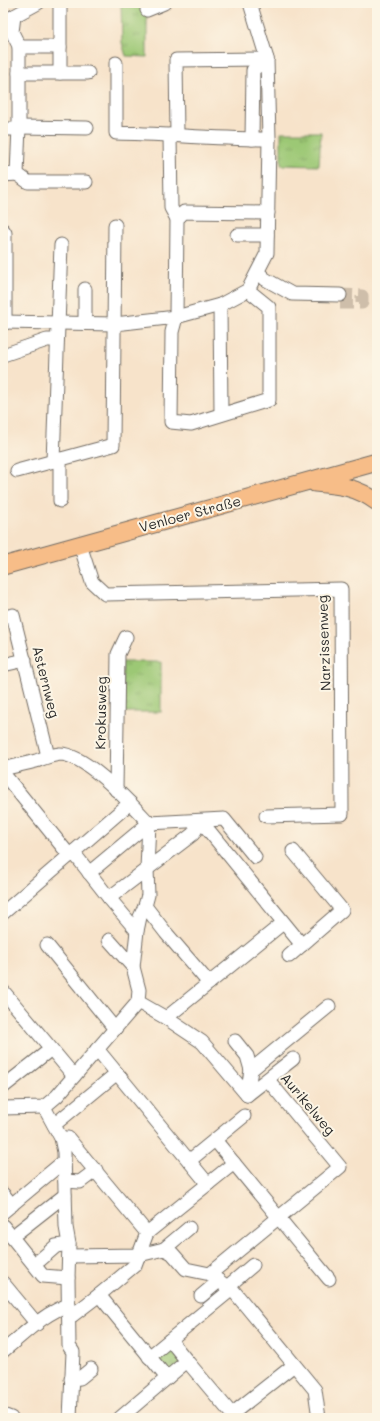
<svg xmlns="http://www.w3.org/2000/svg" width="380" height="1421" viewBox="0 0 380 1421" font-family="Mali,sans-serif">
  <style>
    .grass { fill: url(#grass-tufts); stroke: #647a50 }
    .lines { fill: none; stroke-linecap: round; stroke-linejoin: round }
    .minor-tunnel { stroke: #cebeaa; stroke-width: 13; stroke-dasharray: 13 6; stroke-linecap: butt }
    .minor-casing { stroke: #726b63; stroke-width: 15 }
    .major-casing { stroke: #726b63; stroke-width: 19 }
    .minor { stroke: #fff; stroke-width: 13 }
    .major { stroke: #f7bd88; stroke-width: 17 }
    .labels { text-anchor: middle; stroke-width: 4; stroke-linejoin: round; paint-order: stroke }
    .street-label { font-size: 14px; fill: #2b2b2b; stroke: #fcf5e5 }
  </style>
  <defs>
    <pattern id="grass-tufts" width="24" height="20" patternUnits="userSpaceOnUse"><rect width="24" height="20" fill="#9cc875"/><path d="M3 7l-1-3M5 7V3M7 7l1-3M15 17l-1-3M17 17v-4M19 17l1-3" fill="none" stroke="#7fa360"/></pattern>
  </defs>
  <rect width="100%" height="100%" fill="#fcf5e5"/>
  <filter id="ink" filterUnits="userSpaceOnUse"><feTurbulence type="fractalNoise" baseFrequency=".025" numOctaves="2"/><feDisplacementMap in="SourceGraphic" scale="8" xChannelSelector="R" yChannelSelector="G"/><feConvolveMatrix kernelMatrix="1 2 1 2 8 2 1 2 1" color-interpolation-filters="sRGB"/></filter>
  <filter id="wash" filterUnits="userSpaceOnUse"><feTurbulence type="fractalNoise" baseFrequency=".012" numOctaves="4" result="noise"/><feDisplacementMap in="SourceGraphic" scale="16" xChannelSelector="R" yChannelSelector="G"/><feGaussianBlur stdDeviation="0.9" result="paint"/><feColorMatrix in="noise" values="0 0 0 0 0 0 0 0 0 0 0 0 0 0 0 0 0 1.4 0 .05"/><feComposite in="paint" operator="in"/></filter>
  <g filter="url(#wash)">
    <rect width="100%" height="100%" fill="#f7e3ca"/>
    <g class="grass">
      <path d="M 121,3 L 147,3 L 147,57 L 126,56 L 122,43 Z"/>
      <path d="M 281,132 L 321,132 L 319,166 L 281,165 Z"/>
      <rect x="122" y="662" width="39" height="50"/>
      <path d="M 169,1343 L 184,1361 L 168,1375 L 153,1357 Z"/>
    </g>
  </g>
  <g filter="url(#ink)">
    <g class="lines">
      <path class="minor-tunnel" d="M 340,303 L 362,303 L 362,296 L 340,295"/>
      <g class="minor-casing">
        <g id="minor">
          <path d="M 147,10 L 164,3"/>
          <path d="M 3,22 L 38,3"/>
          <path d="M 19,47 L 60,47"/>
          <path d="M 116,63 L 116,133 C 167,134 218,139 269,139"/>
          <path d="M 19,73 L 88,73"/>
          <path d="M 60,73 L 60,3"/>
          <path d="M 19,127 L 87,128"/>
          <path d="M 3,129 L 19,129"/>
          <path d="M 170,135 L 171,208 L 177,219"/>
          <path d="M 177,135 L 176,60 L 267,59"/>
          <path d="M 252,139 L 253,70 L 267,59"/>
          <path d="M 17,174 L 28,182 L 86,182"/>
          <path d="M 3,175 L 17,174 L 19,127 L 19,46 L 12,32 L 14,16"/>
          <path d="M 3,230 L 5,233 L 5,323"/>
          <path d="M 237,235 L 267,235"/>
          <path d="M 258,272 L 265,279 L 292,294 L 340,295"/>
          <path d="M 85,289 L 85,323"/>
          <path d="M 248,290 L 269,307 L 269,400 L 191,424 L 171,422 L 172,332 L 176,317 L 177,219 L 184,212 L 268,213"/>
          <path d="M 220,305 L 221,414"/>
          <path d="M 3,322 L 115,324 L 176,317 L 220,305 L 248,290 L 267,253 L 269,139 L 267,59 L 250,3"/>
          <path d="M 3,355 L 47,340 L 57,340"/>
          <path d="M 53,461 L 61,245"/>
          <path d="M 17,471 L 113,445 L 115,225"/>
          <path d="M 60,501 L 60,459"/>
          <path d="M 80,545 L 92,582 L 105,594 L 341,589 L 342,814 L 266,816"/>
          <path d="M 3,617 L 13,615 L 48,756"/>
          <path d="M 3,665 L 25,660"/>
          <path d="M 3,769 C 14,766 25,764 36,761 C 44,758 51,755 60,754 C 86,754 131,804 149,823 L 147,869 L 148,895 L 145,906 L 140,917 L 137,931 L 133,967 L 139,990 L 138,1002"/>
          <path d="M 3,773 L 70,856"/>
          <path d="M 116,790 L 118,654 L 126,637"/>
          <path d="M 73,852 L 109,898 L 137,931"/>
          <path d="M 89,873 L 149,823 L 224,819 L 255,857"/>
          <path d="M 109,898 L 193,834 L 201,821 L 302,945"/>
          <path d="M 145,906 L 166,933 L 209,983"/>
          <path d="M 3,913 L 130,803"/>
          <path d="M 109,940 L 133,967"/>
          <path d="M 47,945 L 115,1029"/>
          <path d="M 289,956 L 342,910 L 293,851"/>
          <path d="M 3,991 L 74,1076"/>
          <path d="M 138,1002 L 166,1018 L 202,1042 L 247,1095"/>
          <path d="M 166,1018 L 283,923"/>
          <path d="M 235,1041 L 247,1056 L 251,1070"/>
          <path d="M 97,1049 L 208,1184"/>
          <path d="M 293,1059 L 247,1095 L 251,1070 L 329,1006"/>
          <path d="M 3,1087 L 51,1049"/>
          <path d="M 44,1107 L 61,1138 L 64,1152 L 66,1227 L 69,1244 L 68,1278 L 69,1346 L 73,1352 L 70,1418"/>
          <path d="M 3,1108 L 44,1107 L 57,1096 L 138,1002"/>
          <path d="M 54,1125 L 117,1073"/>
          <path d="M 61,1138 L 68,1138 L 147,1233 L 135,1265 L 99,1295 L 69,1318"/>
          <path d="M 215,1140 L 329,1279"/>
          <path d="M 189,1161 L 244,1116"/>
          <path d="M 65,1181 L 80,1182 L 96,1170"/>
          <path d="M 3,1194 L 12,1205"/>
          <path d="M 3,1212 L 63,1162"/>
          <path d="M 3,1226 L 43,1276 L 68,1278"/>
          <path d="M 18,1232 L 65,1195"/>
          <path d="M 147,1233 L 234,1163"/>
          <path d="M 164,1249 L 189,1228"/>
          <path d="M 69,1256 L 139,1255 L 164,1249 L 172,1253 L 186,1269 L 210,1274 L 227,1287 L 232,1289 L 315,1390 L 319,1418"/>
          <path d="M 40,1260 L 56,1246 L 69,1244"/>
          <path d="M 210,1274 L 340,1167 L 268,1080"/>
          <path d="M 3,1283 L 37,1324"/>
          <path d="M 227,1287 L 253,1265"/>
          <path d="M 99,1295 L 167,1378 L 120,1418"/>
          <path d="M 201,1296 L 219,1281"/>
          <path d="M 170,1340 L 187,1361"/>
          <path d="M 3,1351 C 22,1336 45,1312 69,1305"/>
          <path d="M 149,1357 L 232,1289"/>
          <path d="M 167,1378 L 187,1361 L 235,1418"/>
          <path d="M 71,1379 L 80,1378 L 91,1369"/>
          <path d="M 232,1414 L 294,1365"/>
          <path d="M 3,1415 L 11,1418"/>
        </g>
      </g>
      <g class="major-casing">
        <g id="major">
          <path d="M 315,483 C 339,485 357,487 377,502"/>
          <path d="M 3,566 L 377,462"/>
        </g>
      </g>
      <use href="#minor" class="minor"/>
      <use href="#major" class="major"/>
    </g>
  </g>
  <g class="labels">
    <g class="street-label">
      <text transform="translate(190 514) rotate(-15)" y="5">Venloer Straße</text>
      <text transform="translate(324 643) rotate(-92)" y="5">Narzissenweg</text>
      <text transform="translate(46 682) rotate(76)" y="5">Asternweg</text>
      <text transform="translate(101 713) rotate(-89)" y="5">Krokusweg</text>
      <text transform="translate(308 1104) rotate(50)" y="5">Aurikelweg</text>
    </g>
  </g>
  <rect width="380" height="1421" fill="none" stroke="#fcf5e5" stroke-width="16"/>
</svg>
